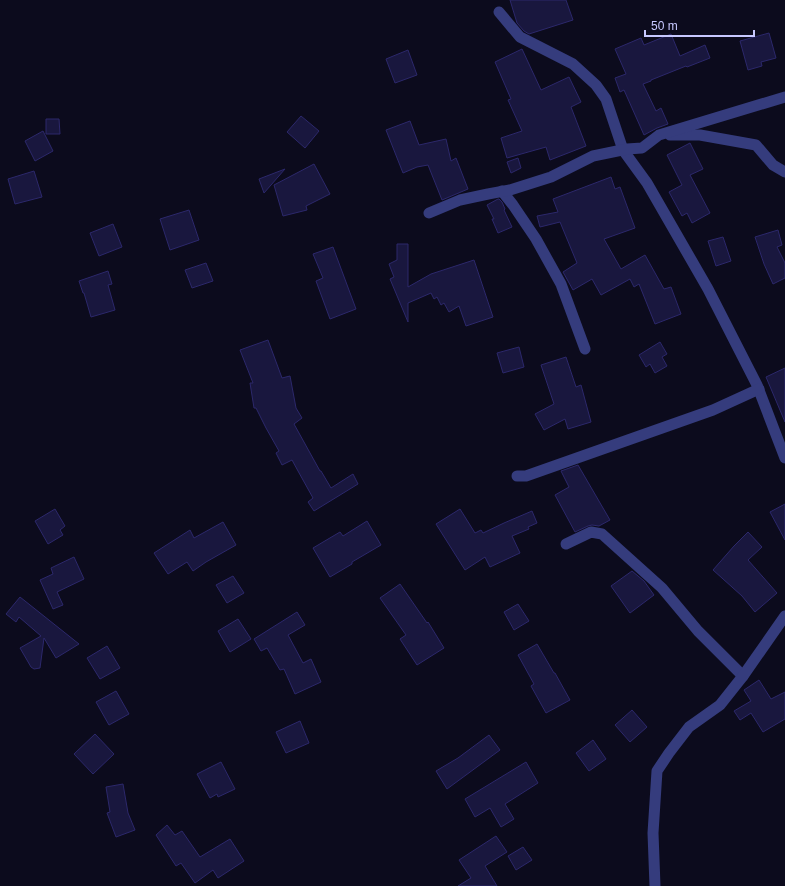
<svg xmlns="http://www.w3.org/2000/svg" width="785" height="886" viewBox="0 0 785 886" font-family="Arial,sans-serif">
  <style>
    .building { fill: #19173e; stroke: #2c286b }
    .lines { fill: none; stroke-linecap: round; stroke-linejoin: round }
    .minor { stroke: #353c7d; stroke-width: 11 }
  </style>
  <rect width="100%" height="100%" fill="#0c0b1d"/>
  <g class="building">
    <path d="M 510,0 L 566,0 L 573,20 L 529,34 L 524,31 L 517,23 Z"/>
    <path d="M 769,33 L 776,58 L 761,62 L 762,66 L 748,70 L 740,41 Z"/>
    <path d="M 671,34 L 680,56 L 705,45 L 710,58 L 687,67 L 686,66 L 651,80 L 651,81 L 643,84 L 656,111 L 661,108 L 668,124 L 657,128 L 644,135 L 624,90 L 620,92 L 615,78 L 626,74 L 615,49 L 641,38 L 644,45 Z"/>
    <path d="M 522,49 L 541,90 L 569,77 L 581,102 L 571,107 L 586,146 L 550,160 L 546,147 L 507,158 L 501,138 L 522,131 L 508,100 L 511,99 L 495,62 Z"/>
    <path d="M 408,50 L 417,75 L 395,83 L 386,59 Z"/>
    <path d="M 301,116 L 319,131 L 305,148 L 287,132 Z"/>
    <path d="M 46,119 L 59,119 L 60,134 L 46,134 Z"/>
    <path d="M 410,121 L 419,145 L 446,139 L 451,161 L 456,158 L 468,189 L 442,200 L 428,165 L 417,167 L 403,173 L 386,130 Z"/>
    <path d="M 43,131 L 53,151 L 35,161 L 25,141 Z"/>
    <path d="M 690,143 L 703,169 L 690,175 L 710,213 L 692,223 L 687,213 L 682,216 L 669,192 L 682,185 L 667,155 Z"/>
    <path d="M 518,158 L 521,168 L 511,173 L 507,162 Z"/>
    <path d="M 314,164 L 330,194 L 306,206 L 307,210 L 283,216 L 274,185 Z"/>
    <path d="M 285,169 L 264,193 L 259,179 Z"/>
    <path d="M 34,171 L 42,197 L 15,204 L 8,179 Z"/>
    <path d="M 611,177 L 615,189 L 620,187 L 635,228 L 604,239 L 621,269 L 645,255 L 664,289 L 671,287 L 681,314 L 655,324 L 639,284 L 634,287 L 630,279 L 601,295 L 592,279 L 573,290 L 563,272 L 577,263 L 560,222 L 540,227 L 537,216 L 558,212 L 553,199 Z"/>
    <path d="M 498,199 L 499,199 L 502,202 L 505,209 L 504,210 L 512,227 L 498,233 L 492,219 L 494,219 L 487,205 Z"/>
    <path d="M 189,210 L 199,240 L 170,250 L 160,219 Z"/>
    <path d="M 113,224 L 122,247 L 99,256 L 90,233 Z"/>
    <path d="M 778,230 L 782,245 L 777,247 L 785,263 L 785,278 L 773,284 L 764,264 L 755,237 Z"/>
    <path d="M 723,237 L 731,261 L 716,266 L 708,241 Z"/>
    <path d="M 397,244 L 408,244 L 408,287 L 431,274 L 474,260 L 493,317 L 466,326 L 459,306 L 449,312 L 444,303 L 441,305 L 437,297 L 434,299 L 431,293 L 408,303 L 408,322 L 390,279 L 394,277 L 389,264 L 397,260 Z"/>
    <path d="M 333,247 L 356,309 L 330,319 L 316,281 L 323,278 L 313,254 Z"/>
    <path d="M 206,263 L 213,281 L 192,288 L 185,270 Z"/>
    <path d="M 108,271 L 112,284 L 108,285 L 115,310 L 91,317 L 84,293 L 83,293 L 79,281 Z"/>
    <path d="M 268,340 L 282,378 L 290,376 L 296,408 L 302,418 L 294,424 L 320,471 L 321,471 L 331,488 L 353,474 L 358,484 L 314,511 L 308,502 L 313,498 L 298,471 L 292,460 L 282,465 L 276,453 L 279,451 L 266,428 L 256,408 L 254,408 L 250,383 L 253,383 L 240,350 Z"/>
    <path d="M 660,342 L 667,354 L 662,357 L 667,366 L 655,373 L 650,364 L 646,367 L 639,355 Z"/>
    <path d="M 519,347 L 524,367 L 503,373 L 497,353 Z"/>
    <path d="M 566,357 L 576,387 L 581,385 L 591,422 L 568,429 L 565,419 L 544,430 L 535,414 L 554,404 L 541,365 Z"/>
    <path d="M 785,368 L 785,422 L 766,377 Z"/>
    <path d="M 578,465 L 610,520 L 599,526 L 592,525 L 588,526 L 575,532 L 555,495 L 569,487 L 561,471 Z"/>
    <path d="M 785,504 L 785,540 L 770,512 Z"/>
    <path d="M 55,509 L 65,526 L 60,530 L 63,535 L 48,544 L 35,521 Z"/>
    <path d="M 460,509 L 475,533 L 481,530 L 483,533 L 504,523 L 532,511 L 537,523 L 528,527 L 529,529 L 512,536 L 520,553 L 490,567 L 485,557 L 465,570 L 436,524 Z"/>
    <path d="M 367,521 L 381,545 L 352,562 L 352,564 L 330,577 L 313,548 L 340,532 L 343,536 Z"/>
    <path d="M 223,522 L 236,545 L 206,562 L 193,571 L 187,562 L 168,574 L 154,553 L 190,530 L 194,538 Z"/>
    <path d="M 748,532 L 762,547 L 748,560 L 777,593 L 755,612 L 742,596 L 713,570 L 734,546 Z"/>
    <path d="M 74,557 L 84,579 L 57,592 L 63,605 L 53,609 L 40,580 L 53,574 L 51,568 Z"/>
    <path d="M 632,571 L 644,581 L 654,595 L 630,613 L 611,586 Z"/>
    <path d="M 233,576 L 244,593 L 227,603 L 216,585 Z"/>
    <path d="M 400,584 L 427,623 L 428,622 L 444,648 L 417,665 L 400,639 L 406,635 L 380,598 Z"/>
    <path d="M 20,597 L 79,644 L 56,658 L 44,638 L 40,668 L 34,669 L 31,667 L 20,648 L 41,636 L 19,617 L 16,622 L 6,614 Z"/>
    <path d="M 518,604 L 529,621 L 514,630 L 504,612 Z"/>
    <path d="M 297,612 L 305,625 L 288,635 L 303,663 L 311,659 L 321,682 L 295,694 L 284,669 L 280,670 L 267,648 L 261,651 L 254,639 Z"/>
    <path d="M 238,619 L 251,639 L 230,652 L 218,631 Z"/>
    <path d="M 537,644 L 554,673 L 555,673 L 570,700 L 546,713 L 531,686 L 534,684 L 518,655 Z"/>
    <path d="M 107,646 L 120,668 L 100,679 L 87,658 Z"/>
    <path d="M 759,680 L 771,699 L 785,692 L 785,719 L 763,732 L 751,713 L 740,720 L 734,711 L 751,701 L 744,690 Z"/>
    <path d="M 116,691 L 129,714 L 109,725 L 96,702 Z"/>
    <path d="M 632,710 L 647,727 L 630,742 L 615,725 Z"/>
    <path d="M 300,721 L 309,743 L 286,753 L 276,732 Z"/>
    <path d="M 95,734 L 114,754 L 93,774 L 74,754 Z"/>
    <path d="M 489,735 L 500,750 L 447,789 L 436,771 L 458,758 Z"/>
    <path d="M 593,740 L 606,759 L 589,771 L 576,753 Z"/>
    <path d="M 221,762 L 235,789 L 218,797 L 217,794 L 210,798 L 197,774 Z"/>
    <path d="M 526,762 L 538,783 L 505,804 L 514,819 L 501,827 L 490,808 L 475,817 L 465,799 Z"/>
    <path d="M 123,784 L 128,813 L 135,830 L 116,837 L 107,813 L 110,812 L 106,787 Z"/>
    <path d="M 167,825 L 175,835 L 182,831 L 200,857 L 230,839 L 244,861 L 218,878 L 213,870 L 195,883 L 181,863 L 176,866 L 156,835 Z"/>
    <path d="M 496,836 L 507,852 L 485,866 L 497,886 L 458,886 L 471,878 L 459,860 Z"/>
    <path d="M 523,847 L 532,860 L 516,870 L 508,856 Z"/>
  </g>
  <g class="lines">
    <g class="minor">
      <path d="M 499,12 L 520,37 L 573,64 L 596,85 L 606,99 L 623,150 L 647,183 L 708,289 L 757,385 L 785,458"/>
      <path d="M 670,135 L 700,135 L 756,145 L 773,165 L 785,172"/>
      <path d="M 502,191 L 513,205 L 536,239 L 561,284 L 585,349"/>
      <path d="M 429,213 L 460,200 L 488,194 L 510,190 L 551,177 L 593,156 L 627,149 L 642,148 L 659,135 L 785,97"/>
      <path d="M 517,476 L 526,476 L 713,410 L 759,389"/>
      <path d="M 566,544 L 591,532 L 602,534 L 662,588 L 698,631 L 743,676"/>
      <path d="M 655,886 L 653,833 L 657,771 L 669,753 L 689,727 L 720,705 L 743,676 L 785,616"/>
    </g>
  </g>
  <path d="M645 30v6h109v-6" fill="none" stroke="#c7c8ff" stroke-width="2"/>
  <text x="651" y="30" font-size="12" fill="#c7c8ff" stroke="#0c0b1d" stroke-width="3" paint-order="stroke">50 m</text>
</svg>
